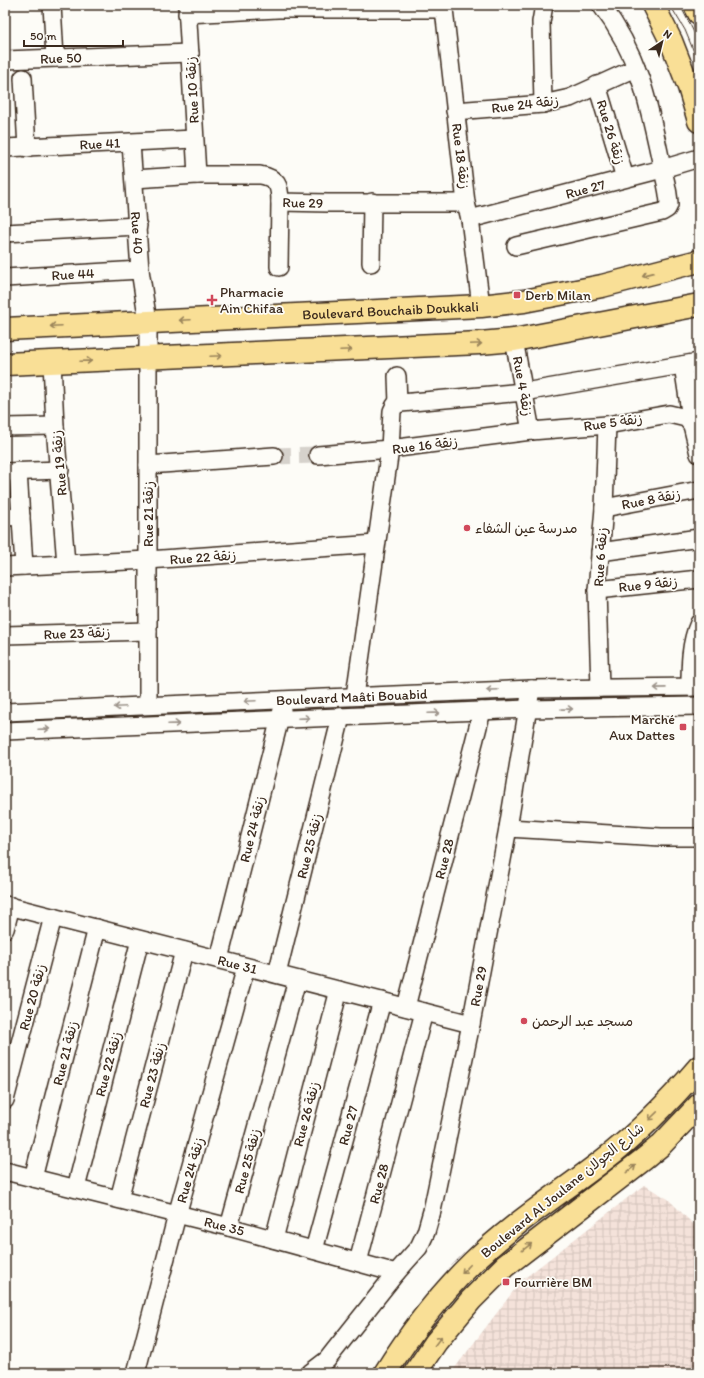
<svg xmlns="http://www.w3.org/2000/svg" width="704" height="1378" viewBox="0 0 704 1378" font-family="Itim,'Playpen Sans Arabic',sans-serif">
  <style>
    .industrial { fill: url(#industrial-grid) }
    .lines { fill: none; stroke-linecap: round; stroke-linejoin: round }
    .minor-tunnel { stroke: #d6d2cc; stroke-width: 17; stroke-dasharray: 17 8; stroke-linecap: butt }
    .minor-casing { stroke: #3b2a1e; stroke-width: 20 }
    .major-casing { stroke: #3b2a1e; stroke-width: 25 }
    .minor { stroke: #fdfcf7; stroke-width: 17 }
    .major { stroke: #f9df96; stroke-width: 22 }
    .tram { stroke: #3b2a1e; stroke-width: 1 }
    .oneway { stroke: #9a845a }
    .oneway2 { stroke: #9c938a }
    .poi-dot { fill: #d1495b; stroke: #fdfcf7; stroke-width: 1.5 }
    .labels { text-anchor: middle; stroke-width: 3.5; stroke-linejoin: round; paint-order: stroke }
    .street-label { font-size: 14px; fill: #3b2a1e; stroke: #fdfcf7 }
    .poi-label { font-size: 14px; fill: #3b2a1e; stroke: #fdfcf7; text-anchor: start }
  </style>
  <defs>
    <pattern id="industrial-grid" width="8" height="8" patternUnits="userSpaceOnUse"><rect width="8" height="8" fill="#f4e2da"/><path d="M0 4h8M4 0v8" fill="none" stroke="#d2c2bb"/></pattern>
  </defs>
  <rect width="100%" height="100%" fill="#fdfcf7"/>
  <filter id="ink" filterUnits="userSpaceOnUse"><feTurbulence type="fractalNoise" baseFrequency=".025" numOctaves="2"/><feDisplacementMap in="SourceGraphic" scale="8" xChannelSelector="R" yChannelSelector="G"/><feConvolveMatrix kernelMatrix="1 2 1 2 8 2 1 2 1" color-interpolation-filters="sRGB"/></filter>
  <g filter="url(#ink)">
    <path class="industrial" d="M 644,1185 L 668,1199 L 699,1230 L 699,1362 L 687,1373 L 451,1373 L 521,1281 Z"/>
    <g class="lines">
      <path class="minor-tunnel" d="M 274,456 L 318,455"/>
      <g class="minor-casing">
        <g id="minor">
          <path d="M 52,5 L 55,58"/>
          <path d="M 187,5 L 197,175"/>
          <path d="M 446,5 L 444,9 L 466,203 L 470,219 L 481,306"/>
          <path d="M 187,14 L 278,9 L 444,9"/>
          <path id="s1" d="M 5,60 L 190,53"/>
          <path d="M 23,78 L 27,148"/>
          <path d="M 597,85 L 625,178"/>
          <path d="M 543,104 L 541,22 L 544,5"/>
          <path d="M 455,111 L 543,104 L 570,98 L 636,68"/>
          <path id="s2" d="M 131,143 L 140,270 L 148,322 L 148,705"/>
          <path id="s3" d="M 5,148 L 194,139"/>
          <path id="s4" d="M 134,179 L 197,175 L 260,175 C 277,178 280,185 280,202 L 328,203 L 466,203"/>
          <path id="s5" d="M 470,219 L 662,169 L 699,158"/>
          <path d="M 5,233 L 138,226"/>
          <path d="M 516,246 L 662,212 L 667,209 L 669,205 C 669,190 663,173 660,157 C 648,100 638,53 601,5"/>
          <path d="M 371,263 L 372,202"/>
          <path d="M 279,267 L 280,202"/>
          <path id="s6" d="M 5,278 L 140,270"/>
          <path d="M 514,340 L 531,431"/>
          <path d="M 52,362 L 55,426 L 66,564"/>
          <path d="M 683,365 L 692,425 L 699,454"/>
          <path d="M 397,376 L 398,404"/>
          <path d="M 5,427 L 55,426"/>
          <path d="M 318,455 L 390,449 L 531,431 L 607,425 L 669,414 L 686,418 L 692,425"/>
          <path d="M 148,465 L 274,456"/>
          <path d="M 18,471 L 24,566"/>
          <path d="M 5,472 L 60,470"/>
          <path d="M 604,508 L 699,490"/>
          <path d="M 5,517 L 21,516"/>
          <path d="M 600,552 L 699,538"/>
          <path d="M 5,567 L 148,560 L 376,544"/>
          <path d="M 597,590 L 699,579"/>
          <path d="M 5,635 L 148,631"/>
          <path d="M 690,687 C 690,666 690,643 699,623"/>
          <path d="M 600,688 L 597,590 L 604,508 L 607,425"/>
          <path d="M 355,696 L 390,449 L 392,411 L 395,405 L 401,403 L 524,392 L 699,362"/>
          <path id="s7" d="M 5,712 L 531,689 L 699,687"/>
          <path d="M 5,731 L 528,709 L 699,706"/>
          <path d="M 508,828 L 661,837 L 699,837"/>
          <path id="s8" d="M 5,905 L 471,1024"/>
          <path d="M 5,929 L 11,906"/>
          <path d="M 219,959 L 282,710"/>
          <path d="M 277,974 L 341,717"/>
          <path id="s9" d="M 406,1007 L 482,711"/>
          <path d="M 5,1100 L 53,917"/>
          <path id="s10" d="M 5,1171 L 229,1227 L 396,1273"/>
          <path d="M 33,1178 L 97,928"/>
          <path d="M 76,1188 L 140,940"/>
          <path d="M 119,1199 L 184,951"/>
          <path d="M 229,1227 L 297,980"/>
          <path d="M 274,1239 L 339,990"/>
          <path id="s11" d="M 314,1250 L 382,1001"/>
          <path id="s12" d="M 358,1262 L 424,1012"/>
          <path d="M 136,1373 L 177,1215 L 246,967"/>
          <path id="s13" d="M 310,1373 L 327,1360 L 334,1351 L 396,1273 L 419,1247 L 426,1232 L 432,1211 L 471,1024 L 508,828 L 531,689"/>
        </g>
      </g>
      <g class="major-casing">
        <g id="major">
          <path d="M 653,5 L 671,41 L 689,87 L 699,121"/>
          <path d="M 695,5 L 699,13"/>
          <path id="s14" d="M 5,329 L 481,306 L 524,301 L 602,286 L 699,261"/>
          <path d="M 5,364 L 480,343 L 514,340 L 699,305"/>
          <path d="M 385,1373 C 410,1333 439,1295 473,1262 C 512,1224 558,1195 601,1162 C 638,1134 669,1102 699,1067"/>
          <path d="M 415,1373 L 436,1342 L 471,1300 L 505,1266 L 644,1159 L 661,1145 L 699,1105"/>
        </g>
      </g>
      <use href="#minor" class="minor"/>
      <use href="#major" class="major"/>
      <g class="tram">
        <path d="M 670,5 L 685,30 L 699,64"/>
        <path d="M 680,5 L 699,42"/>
      </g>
    </g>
    <defs><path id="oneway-shaft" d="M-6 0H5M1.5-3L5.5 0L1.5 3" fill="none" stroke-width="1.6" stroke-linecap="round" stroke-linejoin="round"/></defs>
    <g class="oneway">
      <use href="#oneway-shaft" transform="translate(648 274) rotate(165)"/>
      <use href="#oneway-shaft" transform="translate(185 320) rotate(177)"/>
      <use href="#oneway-shaft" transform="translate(56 326) rotate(177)"/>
      <use href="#oneway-shaft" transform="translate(476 344) rotate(-3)"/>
      <use href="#oneway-shaft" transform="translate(346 350) rotate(-3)"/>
      <use href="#oneway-shaft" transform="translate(216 356) rotate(-3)"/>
      <use href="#oneway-shaft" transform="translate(86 361) rotate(-2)"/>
      <use href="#oneway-shaft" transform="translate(653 1116) rotate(136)"/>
      <use href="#oneway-shaft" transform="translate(631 1169) rotate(-38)"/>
      <use href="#oneway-shaft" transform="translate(527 1247) rotate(-38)"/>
      <use href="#oneway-shaft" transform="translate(466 1269) rotate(134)"/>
      <use href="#oneway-shaft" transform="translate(438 1341) rotate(-53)"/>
    </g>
    <g class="oneway2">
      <use href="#oneway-shaft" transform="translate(660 688) rotate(179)"/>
      <use href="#oneway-shaft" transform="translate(492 690) rotate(178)"/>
      <use href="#oneway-shaft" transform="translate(250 701) rotate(177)"/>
      <use href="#oneway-shaft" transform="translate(120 707) rotate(177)"/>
      <use href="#oneway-shaft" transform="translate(567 709) rotate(-1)"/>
      <use href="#oneway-shaft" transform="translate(434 713) rotate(-2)"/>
      <use href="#oneway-shaft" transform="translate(304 718) rotate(-2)"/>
      <use href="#oneway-shaft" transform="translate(174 724) rotate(-2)"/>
      <use href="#oneway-shaft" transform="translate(44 729) rotate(-2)"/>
    </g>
  </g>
  <g class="poi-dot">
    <rect x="513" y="291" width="8" height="8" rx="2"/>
    <path d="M210 294h4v4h4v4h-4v4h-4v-4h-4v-4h4z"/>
    <circle cx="467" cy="528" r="4"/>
    <rect x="679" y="723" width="8" height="8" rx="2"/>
    <circle cx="524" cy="1021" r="4"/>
    <rect x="502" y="1278" width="8" height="8" rx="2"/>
  </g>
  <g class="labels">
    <g class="street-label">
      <text dy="5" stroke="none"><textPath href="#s1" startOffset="56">Rue 50</textPath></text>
      <text transform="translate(192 90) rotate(-93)" y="5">Rue 10 زنقة</text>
      <text transform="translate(525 104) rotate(-7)" y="5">Rue 24 زنقة</text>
      <text transform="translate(611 132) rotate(73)" y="5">Rue 26 زنقة</text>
      <text dy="5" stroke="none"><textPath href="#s3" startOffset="95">Rue 41</textPath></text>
      <text transform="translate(461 156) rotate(83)" y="5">Rue 18 زنقة</text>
      <text dy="5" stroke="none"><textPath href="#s5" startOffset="119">Rue 27</textPath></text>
      <text dy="5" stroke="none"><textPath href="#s4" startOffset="187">Rue 29</textPath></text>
      <text dy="5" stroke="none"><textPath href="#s2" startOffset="90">Rue 40</textPath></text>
      <text dy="5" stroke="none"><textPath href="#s6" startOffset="68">Rue 44</textPath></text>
      <text dy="5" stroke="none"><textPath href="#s14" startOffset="386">Boulevard Bouchaib Doukkali</textPath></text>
      <text transform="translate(523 386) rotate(80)" y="5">Rue 4 زنقة</text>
      <text transform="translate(613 422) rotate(-8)" y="5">Rue 5 زنقة</text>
      <text transform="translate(425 445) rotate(-7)" y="5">Rue 16 زنقة</text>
      <text transform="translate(59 463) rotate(-95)" y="5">Rue 19 زنقة</text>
      <text transform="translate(651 499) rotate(-11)" y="5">Rue 8 زنقة</text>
      <text transform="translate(148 514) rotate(-90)" y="5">Rue 21 زنقة</text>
      <text transform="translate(203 557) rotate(-4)" y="5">Rue 22 زنقة</text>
      <text transform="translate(600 557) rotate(-86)" y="5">Rue 6 زنقة</text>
      <text transform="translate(648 584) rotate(-6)" y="5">Rue 9 زنقة</text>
      <text transform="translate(77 633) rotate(-2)" y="5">Rue 23 زنقة</text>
      <text dy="5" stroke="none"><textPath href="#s7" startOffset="347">Boulevard Maâti Bouabid</textPath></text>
      <text transform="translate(252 829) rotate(-76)" y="5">Rue 24 زنقة</text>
      <text transform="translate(309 846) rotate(-76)" y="5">Rue 25 زنقة</text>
      <text dy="5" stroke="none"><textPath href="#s9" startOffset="153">Rue 28</textPath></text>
      <text dy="5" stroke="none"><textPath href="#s8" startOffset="240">Rue 31</textPath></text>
      <text dy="5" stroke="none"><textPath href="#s13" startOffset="435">Rue 29</textPath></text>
      <text transform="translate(32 997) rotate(-75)" y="5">Rue 20 زنقة</text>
      <text transform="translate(65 1053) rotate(-76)" y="5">Rue 21 زنقة</text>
      <text transform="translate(108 1064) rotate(-75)" y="5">Rue 22 زنقة</text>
      <text transform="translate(152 1075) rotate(-75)" y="5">Rue 23 زنقة</text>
      <text transform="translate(306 1114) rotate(-75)" y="5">Rue 26 زنقة</text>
      <text dy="5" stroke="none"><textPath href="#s11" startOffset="129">Rue 27</textPath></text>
      <text transform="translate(247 1161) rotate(-75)" y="5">Rue 25 زنقة</text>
      <text transform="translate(190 1170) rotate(-74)" y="5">Rue 24 زنقة</text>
      <text dy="5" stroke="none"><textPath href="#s12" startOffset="81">Rue 28</textPath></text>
      <text transform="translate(562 1190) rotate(-39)" y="5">Boulevard Al Joulane شارع الجولان</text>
      <text dy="5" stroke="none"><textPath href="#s10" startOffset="226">Rue 35</textPath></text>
    </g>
    <g class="poi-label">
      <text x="220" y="297">Pharmacie<tspan x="220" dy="16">Ain Chifaa</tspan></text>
      <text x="525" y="300">Derb Milan</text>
      <text x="475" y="533">مدرسة عين الشفاء</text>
      <text x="675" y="724" text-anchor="end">Marché<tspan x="675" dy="16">Aux Dattes</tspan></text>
      <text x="532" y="1026">مسجد عبد الرحمن</text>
      <text x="514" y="1287">Fourrière BM</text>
    </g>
  </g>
  <rect width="704" height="1378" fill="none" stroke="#fdfcf7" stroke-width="20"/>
  <rect x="10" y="10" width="684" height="1358" fill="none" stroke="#3b2a1e" stroke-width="1.5" filter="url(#ink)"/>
  <g transform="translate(662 42) rotate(35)" stroke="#fdfcf7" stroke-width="3" paint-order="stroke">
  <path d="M0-3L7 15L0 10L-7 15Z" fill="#3b2a1e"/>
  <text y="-6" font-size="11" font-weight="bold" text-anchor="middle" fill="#3b2a1e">N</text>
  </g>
  <path d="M24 40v6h99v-6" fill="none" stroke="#3b2a1e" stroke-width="2"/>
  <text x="30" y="40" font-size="12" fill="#3b2a1e" stroke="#fdfcf7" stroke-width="3" paint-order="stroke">50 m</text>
</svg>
